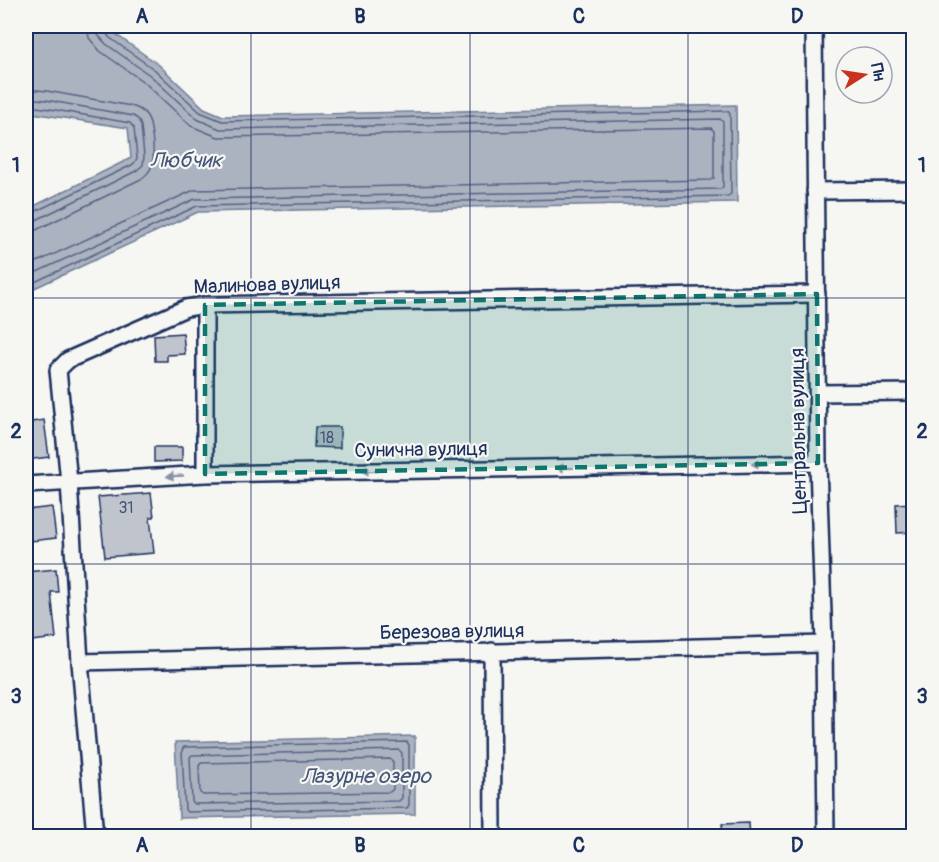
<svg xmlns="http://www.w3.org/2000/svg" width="939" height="862" viewBox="0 0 939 862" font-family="Pangolin,sans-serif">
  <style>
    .water { fill: #abb2c0; stroke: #717e99; stroke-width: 1.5 }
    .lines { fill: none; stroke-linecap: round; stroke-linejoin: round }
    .shore { stroke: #556385; stroke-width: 1.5 }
    .building { fill: #c0c4cd; stroke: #1b2f5e; stroke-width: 1.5 }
    .minor-casing { stroke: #1b2f5e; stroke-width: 20 }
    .minor { stroke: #f6f6f2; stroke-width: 15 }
    .oneway { fill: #8892a8 }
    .marked { fill: #0f766e; fill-opacity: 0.2; stroke: #0f766e; stroke-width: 4.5; stroke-dasharray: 12 8; stroke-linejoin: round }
    .grid { fill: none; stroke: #1b2f5e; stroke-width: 1.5; stroke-opacity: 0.55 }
    .labels { text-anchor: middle; stroke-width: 4.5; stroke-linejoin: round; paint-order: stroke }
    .number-label { font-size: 16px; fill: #44547a }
    .street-label { font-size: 20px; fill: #1b2f5e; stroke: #f6f6f2 }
    .water-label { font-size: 21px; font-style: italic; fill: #46567b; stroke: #f6f6f2 }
    .neatline { fill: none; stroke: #1b2f5e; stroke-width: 2 }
    .grid-label { font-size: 20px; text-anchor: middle; font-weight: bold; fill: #1b2f5e }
  </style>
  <rect width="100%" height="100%" fill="#f6f6f2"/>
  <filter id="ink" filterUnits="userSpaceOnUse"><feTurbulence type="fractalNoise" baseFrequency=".0167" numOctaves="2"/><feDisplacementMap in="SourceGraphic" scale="12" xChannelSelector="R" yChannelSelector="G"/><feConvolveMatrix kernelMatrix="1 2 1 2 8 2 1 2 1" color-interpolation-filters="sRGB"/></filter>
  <g filter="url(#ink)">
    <g class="water">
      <path d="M 26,26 L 107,26 L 114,33 L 159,65 L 204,108 L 223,116 L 736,105 L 737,202 L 198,212 L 26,292 L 26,210 L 131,158 L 128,128 L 26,112 Z"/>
      <path d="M 415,736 L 415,814 L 179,818 L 175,742 Z"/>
    </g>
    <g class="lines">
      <g class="shore">
        <path d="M 26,89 L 47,91 L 131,106 C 137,108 143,110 147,116 C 152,124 155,154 152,164 C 151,171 146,175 141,179 L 36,230 L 26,231"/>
        <path d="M 26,98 L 46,100 L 133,116 L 138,119 L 141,126 L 144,156 L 143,165 L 136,171 L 34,221 L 26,222"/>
        <path d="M 26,106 L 44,108 L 130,123 L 134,128 L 137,158 L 135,162 L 132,165 L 30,214 L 26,215"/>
        <path d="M 26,267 L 194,190 L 711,180 L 714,178 L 714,131 L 711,128 L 218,137 L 191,126 L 145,83 L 100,51 L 89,38 L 87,26"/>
        <path d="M 26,277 L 195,199 L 720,189 L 723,187 L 723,122 L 720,119 L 220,129 L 197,119 L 151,76 L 106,44 L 97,34 L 96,26"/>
        <path d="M 26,286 L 197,206 L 728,196 L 731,194 L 730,114 L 728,111 L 222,121 L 200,112 L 155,70 L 110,38 L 104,31 L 103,26"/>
        <path d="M 407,742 L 409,745 L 409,805 L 407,808 L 187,812 L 185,810 L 182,750 L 184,747 Z"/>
        <path d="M 399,750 L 402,753 L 402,798 L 399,801 L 195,804 L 192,802 L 190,757 L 192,755 Z"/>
        <path d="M 390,759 L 393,762 L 393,789 L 390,792 L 203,795 L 200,793 L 199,766 L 201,763 Z"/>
      </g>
    </g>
    <g class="building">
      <path d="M 183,333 L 185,354 L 167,355 L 167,361 L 155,361 L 154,335 Z"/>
      <path d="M 44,420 L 49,457 L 26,460 L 26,423 Z"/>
      <path d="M 315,427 L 340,427 L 340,448 L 314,447 Z"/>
      <path d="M 154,447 L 182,447 L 182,461 L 154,462 Z"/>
      <path d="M 151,493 L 154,517 L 150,517 L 154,553 L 105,557 L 98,497 Z"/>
      <path d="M 914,503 L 914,532 L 897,533 L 896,504 Z"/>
      <path d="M 52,507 L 56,538 L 31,541 L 27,510 Z"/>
      <path d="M 56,569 L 58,592 L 51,592 L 56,638 L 32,641 L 27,595 L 26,595 L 26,572 Z"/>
      <path d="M 749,823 L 750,837 L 723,837 L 722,824 Z"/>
    </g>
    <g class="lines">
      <g class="minor-casing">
        <g id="minor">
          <path d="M 814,26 L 818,463 L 824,644 L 826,836"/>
          <path d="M 815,191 L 914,190"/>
          <path d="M 205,305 L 205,474"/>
          <path d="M 818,393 L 914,392"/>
          <path d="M 26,485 L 205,474 L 818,463"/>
          <path d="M 492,651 L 493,836"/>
          <path d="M 80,662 L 824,644"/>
          <path d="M 95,836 L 80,662 L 69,482 L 58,370 L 68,360 L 186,308 L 205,305 L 817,294"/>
        </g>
      </g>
      <use href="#minor" class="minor"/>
    </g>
    <defs><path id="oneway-solid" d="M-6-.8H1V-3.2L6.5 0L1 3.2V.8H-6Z" transform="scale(1.5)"/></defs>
    <g class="oneway">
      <use href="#oneway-solid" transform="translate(760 464) rotate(179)"/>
      <use href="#oneway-solid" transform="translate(565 468) rotate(179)"/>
      <use href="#oneway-solid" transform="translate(370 471) rotate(179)"/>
      <use href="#oneway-solid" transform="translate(175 476) rotate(177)"/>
    </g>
  </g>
  <path class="marked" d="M 817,294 L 818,463 L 205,474 L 205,305 Z"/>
  <path class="grid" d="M 251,26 L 251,836M 470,26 L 470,836M 688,26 L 688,836M 26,298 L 914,298M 26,564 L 914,564"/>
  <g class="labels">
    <g class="number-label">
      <text x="327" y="443">18</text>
      <text x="126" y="513">31</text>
    </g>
    <g class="street-label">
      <text transform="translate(267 284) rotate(-2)" y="7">Малинова вулиця</text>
      <text transform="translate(798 431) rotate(-91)" y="7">Центральна вулиця</text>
      <text transform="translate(421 449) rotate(-1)" y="7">Сунична вулиця</text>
      <text transform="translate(452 631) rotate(-1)" y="7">Березова вулиця</text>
    </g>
    <g class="water-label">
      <text x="186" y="167">Любчик</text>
      <text x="366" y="783">Лазурне озеро</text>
    </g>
  </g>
  <rect width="939" height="862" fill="none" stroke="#f6f6f2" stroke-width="66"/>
  <g transform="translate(864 75) rotate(78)"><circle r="28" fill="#f6f6f2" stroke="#9ea6b7" stroke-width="1.5"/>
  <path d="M0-4.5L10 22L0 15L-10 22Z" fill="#c8321e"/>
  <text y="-9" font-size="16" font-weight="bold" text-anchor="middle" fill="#1b2f5e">Пн</text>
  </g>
  <rect x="33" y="33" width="873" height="796" class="neatline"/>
  <g class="grid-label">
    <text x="142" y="23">A</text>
    <text x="360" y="23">B</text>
    <text x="579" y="23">C</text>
    <text x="797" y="23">D</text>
    <text x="16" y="172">1</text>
    <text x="922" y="172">1</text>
    <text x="16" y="438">2</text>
    <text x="922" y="438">2</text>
    <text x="16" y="703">3</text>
    <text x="922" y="703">3</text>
    <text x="142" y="852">A</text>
    <text x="360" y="852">B</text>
    <text x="579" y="852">C</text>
    <text x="797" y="852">D</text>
  </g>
</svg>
